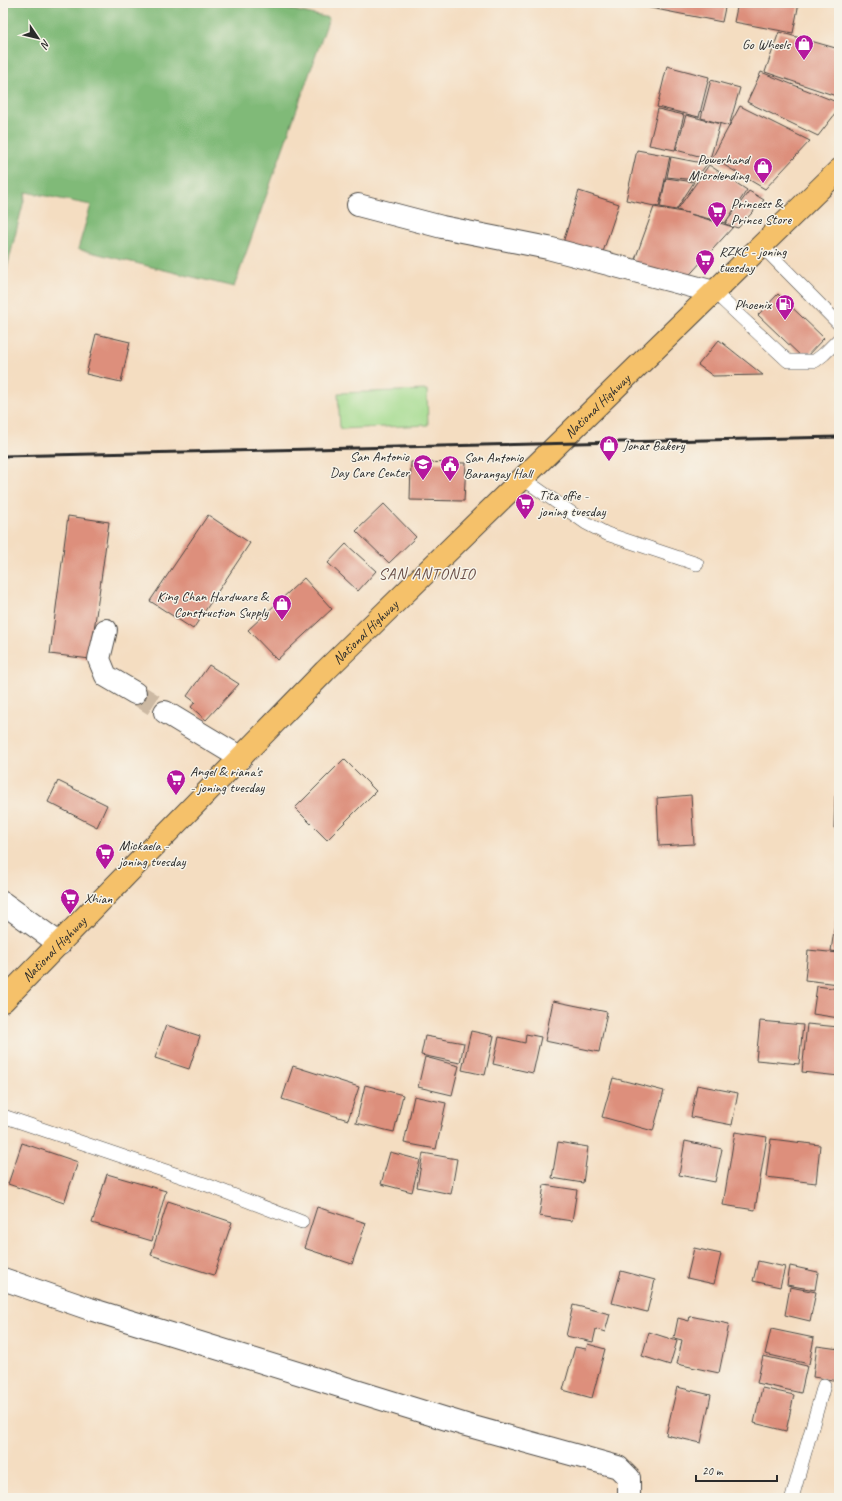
<svg xmlns="http://www.w3.org/2000/svg" width="842" height="1501" viewBox="0 0 842 1501" font-family="Caveat,sans-serif">
  <style>
    .green { fill: #a1da8c; stroke: #66825c }
    .forest { fill: #80ba78; stroke: #567252 }
    .building { fill: #dd8f7c }
    .lines { fill: none; stroke-linecap: round; stroke-linejoin: round }
    .street-tunnel { stroke: #ccb9a3; stroke-width: 22; stroke-dasharray: 22 11; stroke-linecap: butt }
    .lane-casing { stroke: #494642; stroke-width: 14 }
    .street-casing { stroke: #494642; stroke-width: 24 }
    .primary-casing { stroke: #494642; stroke-width: 24 }
    .lane { stroke: #fff; stroke-width: 13 }
    .street { stroke: #fff; stroke-width: 22 }
    .primary { stroke: #f5c16b; stroke-width: 22 }
    .rail { stroke: #2b2b2b; stroke-width: 3 }
    .labels { text-anchor: middle; stroke-width: 3; stroke-linejoin: round; paint-order: stroke }
    .poi-label { font-size: 14px; fill: #2b2b2b; stroke: #f7f3e8; text-anchor: start }
    .street-label { font-size: 14px; fill: #2b2b2b; stroke: #f7f3e8 }
    .quarter-label { font-size: 16px; letter-spacing: 1px; fill: #694e47; stroke: #f7f3e8 }
  </style>
  <rect width="100%" height="100%" fill="#f7f3e8"/>
  <filter id="ink" filterUnits="userSpaceOnUse"><feTurbulence type="fractalNoise" baseFrequency=".025" numOctaves="2"/><feDisplacementMap in="SourceGraphic" scale="8" xChannelSelector="R" yChannelSelector="G"/><feConvolveMatrix kernelMatrix="1 2 1 2 8 2 1 2 1" color-interpolation-filters="sRGB"/></filter>
  <filter id="wash" filterUnits="userSpaceOnUse"><feTurbulence type="fractalNoise" baseFrequency=".012" numOctaves="4" result="noise"/><feDisplacementMap in="SourceGraphic" scale="16" xChannelSelector="R" yChannelSelector="G"/><feGaussianBlur stdDeviation="0.9" result="paint"/><feColorMatrix in="noise" values="0 0 0 0 0 0 0 0 0 0 0 0 0 0 0 0 0 1.4 0 .05"/><feComposite in="paint" operator="in"/></filter>
  <g filter="url(#wash)">
    <rect width="100%" height="100%" fill="#f4ddc1"/>
    <path class="green" d="M 427,390 L 428,425 L 340,429 L 338,393 Z"/>
    <path class="forest" d="M 3,3 L 261,3 L 329,18 L 234,287 L 78,249 L 91,205 L 26,192 L 3,284 Z"/>
    <g id="blocks">
      <g class="building">
        <path d="M 625,3 L 726,3 L 722,22 Z"/>
        <path d="M 738,3 L 799,3 L 793,33 L 734,22 Z"/>
        <path d="M 779,32 L 839,49 L 839,97 L 765,72 Z"/>
        <path d="M 667,66 L 709,77 L 699,117 L 657,107 Z"/>
        <path d="M 761,72 L 839,103 L 839,109 L 818,136 L 747,102 Z"/>
        <path d="M 711,80 L 740,88 L 729,126 L 701,118 Z"/>
        <path d="M 740,106 L 810,141 L 765,189 L 712,158 Z"/>
        <path d="M 658,109 L 684,115 L 675,150 L 649,145 Z"/>
        <path d="M 686,115 L 720,124 L 710,159 L 676,150 Z"/>
        <path d="M 637,150 L 670,156 L 659,207 L 626,200 Z"/>
        <path d="M 671,157 L 707,164 L 695,180 L 667,177 Z"/>
        <path d="M 709,165 L 747,190 L 725,223 L 690,214 L 733,227 L 683,282 L 633,265 L 654,207 L 688,213 L 677,210 Z"/>
        <path d="M 666,178 L 694,182 L 676,210 L 660,207 Z"/>
        <path d="M 579,191 L 619,204 L 601,258 L 562,246 Z"/>
        <path d="M 749,191 L 764,200 L 738,228 L 725,224 Z"/>
        <path d="M 778,294 L 824,338 L 804,359 L 758,315 Z"/>
        <path d="M 96,334 L 130,342 L 121,382 L 86,374 Z"/>
        <path d="M 719,340 L 763,375 L 713,376 L 698,365 Z"/>
        <path d="M 411,462 L 466,463 L 464,501 L 410,500 Z"/>
        <path d="M 384,504 L 416,537 L 389,563 L 356,531 Z"/>
        <path d="M 208,515 L 250,543 L 193,629 L 150,601 Z"/>
        <path d="M 68,516 L 109,522 L 90,659 L 50,654 Z"/>
        <path d="M 346,544 L 376,571 L 358,591 L 328,563 Z"/>
        <path d="M 304,578 L 332,609 L 277,660 L 248,630 Z"/>
        <path d="M 209,665 L 239,684 L 206,720 L 191,707 L 195,702 L 187,696 Z"/>
        <path d="M 344,759 L 376,791 L 327,840 L 295,808 Z"/>
        <path d="M 58,781 L 107,805 L 97,827 L 48,802 Z"/>
        <path d="M 691,795 L 694,844 L 659,846 L 657,798 Z"/>
        <path d="M 835,796 L 839,796 L 839,829 L 834,828 Z"/>
        <path d="M 837,910 L 839,910 L 839,952 L 831,951 Z"/>
        <path d="M 808,950 L 839,953 L 839,984 L 805,980 Z"/>
        <path d="M 817,986 L 839,989 L 839,1018 L 813,1014 Z"/>
        <path d="M 553,1001 L 607,1012 L 599,1052 L 545,1041 Z"/>
        <path d="M 760,1021 L 803,1025 L 799,1064 L 756,1060 Z"/>
        <path d="M 807,1024 L 839,1027 L 839,1076 L 802,1072 Z"/>
        <path d="M 166,1025 L 200,1036 L 189,1069 L 155,1058 Z"/>
        <path d="M 471,1031 L 494,1036 L 485,1075 L 462,1070 Z"/>
        <path d="M 526,1034 L 541,1037 L 533,1073 L 493,1064 L 499,1037 L 525,1043 Z"/>
        <path d="M 425,1036 L 464,1043 L 460,1063 L 421,1055 Z"/>
        <path d="M 425,1057 L 459,1066 L 452,1095 L 418,1087 Z"/>
        <path d="M 293,1066 L 359,1087 L 348,1120 L 282,1099 Z"/>
        <path d="M 613,1078 L 664,1091 L 653,1131 L 602,1117 Z"/>
        <path d="M 365,1085 L 403,1095 L 394,1132 L 356,1123 Z"/>
        <path d="M 697,1085 L 738,1093 L 732,1125 L 691,1117 Z"/>
        <path d="M 414,1096 L 446,1103 L 436,1149 L 404,1143 Z"/>
        <path d="M 735,1132 L 767,1137 L 755,1210 L 723,1205 Z"/>
        <path d="M 771,1139 L 820,1145 L 816,1183 L 766,1177 Z"/>
        <path d="M 685,1141 L 722,1149 L 715,1182 L 679,1175 Z"/>
        <path d="M 558,1142 L 588,1147 L 583,1183 L 552,1178 Z"/>
        <path d="M 22,1143 L 78,1162 L 64,1203 L 8,1184 Z"/>
        <path d="M 390,1152 L 420,1160 L 412,1192 L 381,1184 Z"/>
        <path d="M 423,1153 L 457,1159 L 451,1194 L 417,1187 Z"/>
        <path d="M 107,1174 L 166,1191 L 152,1241 L 92,1223 Z"/>
        <path d="M 544,1185 L 577,1190 L 572,1221 L 539,1216 Z"/>
        <path d="M 168,1201 L 232,1222 L 214,1275 L 151,1255 Z"/>
        <path d="M 317,1207 L 366,1223 L 352,1264 L 304,1248 Z"/>
        <path d="M 694,1248 L 721,1254 L 714,1284 L 687,1278 Z"/>
        <path d="M 758,1261 L 785,1267 L 780,1287 L 753,1281 Z"/>
        <path d="M 790,1266 L 818,1272 L 815,1290 L 787,1285 Z"/>
        <path d="M 621,1271 L 655,1280 L 647,1312 L 612,1303 Z"/>
        <path d="M 790,1287 L 816,1292 L 810,1321 L 785,1315 Z"/>
        <path d="M 573,1305 L 610,1314 L 605,1332 L 596,1329 L 593,1342 L 566,1336 Z"/>
        <path d="M 690,1316 L 729,1324 L 719,1373 L 677,1364 L 682,1340 L 674,1338 L 678,1318 L 689,1321 Z"/>
        <path d="M 771,1329 L 814,1338 L 809,1364 L 765,1354 Z"/>
        <path d="M 649,1332 L 677,1341 L 670,1365 L 642,1356 Z"/>
        <path d="M 588,1344 L 605,1349 L 592,1398 L 563,1390 L 575,1347 L 586,1349 Z"/>
        <path d="M 817,1346 L 839,1349 L 839,1381 L 813,1377 Z"/>
        <path d="M 763,1356 L 807,1366 L 801,1393 L 757,1383 Z"/>
        <path d="M 677,1387 L 711,1395 L 701,1443 L 666,1435 Z"/>
        <path d="M 762,1388 L 794,1395 L 786,1431 L 754,1423 Z"/>
      </g>
    </g>
  </g>
  <g filter="url(#ink)">
    <use href="#blocks" fill-opacity="0" stroke="#494642" stroke-width="1"/>
    <g class="lines">
      <path class="street-tunnel" d="M 135,693 L 165,712"/>
      <g class="lane-casing">
        <g id="lane">
          <path d="M 762,246 L 839,324"/>
          <path d="M 714,292 L 788,361 L 815,361 L 824,354 L 839,339"/>
          <path d="M 522,478 L 586,523 L 607,534 L 697,564"/>
          <path d="M 3,1116 L 207,1185 L 302,1222"/>
          <path d="M 792,1498 L 824,1385"/>
        </g>
      </g>
      <g class="street-casing">
        <g id="street">
          <path d="M 358,205 L 442,227 L 548,248 L 714,292"/>
          <path d="M 106,630 L 99,659 L 106,676 L 135,693"/>
          <path d="M 165,712 L 241,758"/>
          <path d="M 3,903 L 60,944"/>
          <path d="M 3,1279 L 90,1309 L 466,1425 L 618,1467 L 629,1478 L 629,1498"/>
        </g>
      </g>
      <g class="primary-casing">
        <g id="primary">
          <path id="s1" d="M 3,1001 L 325,671 L 839,170"/>
        </g>
      </g>
      <use href="#lane" class="lane"/>
      <use href="#street" class="street"/>
      <use href="#primary" class="primary"/>
      <path class="rail" d="M 3,456 L 839,437"/>
    </g>
  </g>
  <defs>
    <g id="shop-pin" transform="scale(1)"><path d="M0 17L-7.5 6A9.5 9.5 0 1 1 7.5 6Z" fill="#b5179e" stroke="#f7f3e8"/><path d="M-5-2.5h2.3a2.7 3.5 0 0 1 5.4 0H5L5.5 6h-11ZM-1.5-2.5h3a1.5 2.3 0 0 0-3 0Z" fill="#fff"/></g>
    <g id="supermarket-pin" transform="scale(1)"><path d="M0 17L-7.5 6A9.5 9.5 0 1 1 7.5 6Z" fill="#b5179e" stroke="#f7f3e8"/><path d="M-6-5.5h2.5l.6 2H6L4.5 2H-2.5L-4.4-4H-6ZM-1.5 3.2a1.3 1.3 0 1 0 .1 0ZM3 3.2a1.3 1.3 0 1 0 .1 0Z" fill="#fff"/></g>
    <g id="fuel-pin" transform="scale(1)"><path d="M0 17L-7.5 6A9.5 9.5 0 1 1 7.5 6Z" fill="#b5179e" stroke="#f7f3e8"/><path d="M-5.5-6h7V0h2V4h1.3V-2.5L3-4.5l.8-.8L6-3V5H2.5V1h-1V6h-7ZM-4.2-4.7v3.2H.2V-4.7Z" fill="#fff"/></g>
    <g id="school-pin" transform="scale(1)"><path d="M0 17L-7.5 6A9.5 9.5 0 1 1 7.5 6Z" fill="#b5179e" stroke="#f7f3e8"/><path d="M0-5L7-2L0 1L-7-2ZM-4 1L0 2.5L4 1V4Q0 6-4 4Z" fill="#fff"/></g>
    <g id="civic-pin" transform="scale(1)"><path d="M0 17L-7.5 6A9.5 9.5 0 1 1 7.5 6Z" fill="#b5179e" stroke="#f7f3e8"/><path d="M-.6-6.5H3V-4.5H.6V-3L4-1V1h2V6H-6V1h2V-1L-.6-3ZM-1.2 2.5V6h2.4V2.5Z" fill="#fff"/></g>
  </defs>
  <g fill-rule="evenodd">
    <use href="#shop-pin" x="804" y="44"/>
    <use href="#shop-pin" x="763" y="167"/>
    <use href="#supermarket-pin" x="717" y="211"/>
    <use href="#supermarket-pin" x="705" y="259"/>
    <use href="#fuel-pin" x="785" y="304"/>
    <use href="#shop-pin" x="609" y="445"/>
    <use href="#school-pin" x="423" y="464"/>
    <use href="#civic-pin" x="450" y="465"/>
    <use href="#supermarket-pin" x="525" y="503"/>
    <use href="#shop-pin" x="282" y="604"/>
    <use href="#supermarket-pin" x="176" y="779"/>
    <use href="#supermarket-pin" x="105" y="853"/>
    <use href="#supermarket-pin" x="70" y="898"/>
  </g>
  <g class="labels">
    <g class="poi-label">
      <text x="790" y="49" text-anchor="end">Go Wheels</text>
      <text x="749" y="164" text-anchor="end">Powerhand<tspan x="749" dy="16">Microlending</tspan></text>
      <text x="731" y="208">Princess &amp;<tspan x="731" dy="16">Prince Store</tspan></text>
      <text x="719" y="256">RZKC - joning<tspan x="719" dy="16">tuesday</tspan></text>
      <text x="771" y="309" text-anchor="end">Phoenix</text>
      <text x="623" y="450">Jonas Bakery</text>
      <text x="409" y="461" text-anchor="end">San Antonio<tspan x="409" dy="16">Day Care Center</tspan></text>
      <text x="464" y="462">San Antonio<tspan x="464" dy="16">Barangay Hall</tspan></text>
      <text x="539" y="500">Tita offie -<tspan x="539" dy="16">joning tuesday</tspan></text>
      <text x="268" y="601" text-anchor="end">King Chan Hardware &amp;<tspan x="268" dy="16">Construction Supply</tspan></text>
      <text x="190" y="776">Angel &amp; riana's<tspan x="190" dy="16">- joning tuesday</tspan></text>
      <text x="119" y="850">Mickaela -<tspan x="119" dy="16">joning tuesday</tspan></text>
      <text x="84" y="903">Xhian</text>
    </g>
    <g class="street-label">
      <text dy="5" stroke="none"><textPath href="#s1" startOffset="841">National Highway</textPath></text>
      <text dy="5" stroke="none"><textPath href="#s1" startOffset="517">National Highway</textPath></text>
      <text dy="5" stroke="none"><textPath href="#s1" startOffset="73">National Highway</textPath></text>
    </g>
    <g class="quarter-label">
      <text x="427" y="579">SAN ANTONIO</text>
    </g>
  </g>
  <rect width="842" height="1501" fill="none" stroke="#f7f3e8" stroke-width="16"/>
  <g transform="translate(38 38) rotate(125)" stroke="#f7f3e8" stroke-width="3" paint-order="stroke">
  <path d="M0-3L7 15L0 10L-7 15Z" fill="#2b2b2b"/>
  <text y="-6" font-size="11" font-weight="bold" text-anchor="middle" fill="#2b2b2b">N</text>
  </g>
  <path d="M696 1475v6h81v-6" fill="none" stroke="#2b2b2b" stroke-width="2"/>
  <text x="702" y="1475" font-size="12" fill="#2b2b2b" stroke="#f7f3e8" stroke-width="3" paint-order="stroke">20 m</text>
</svg>
